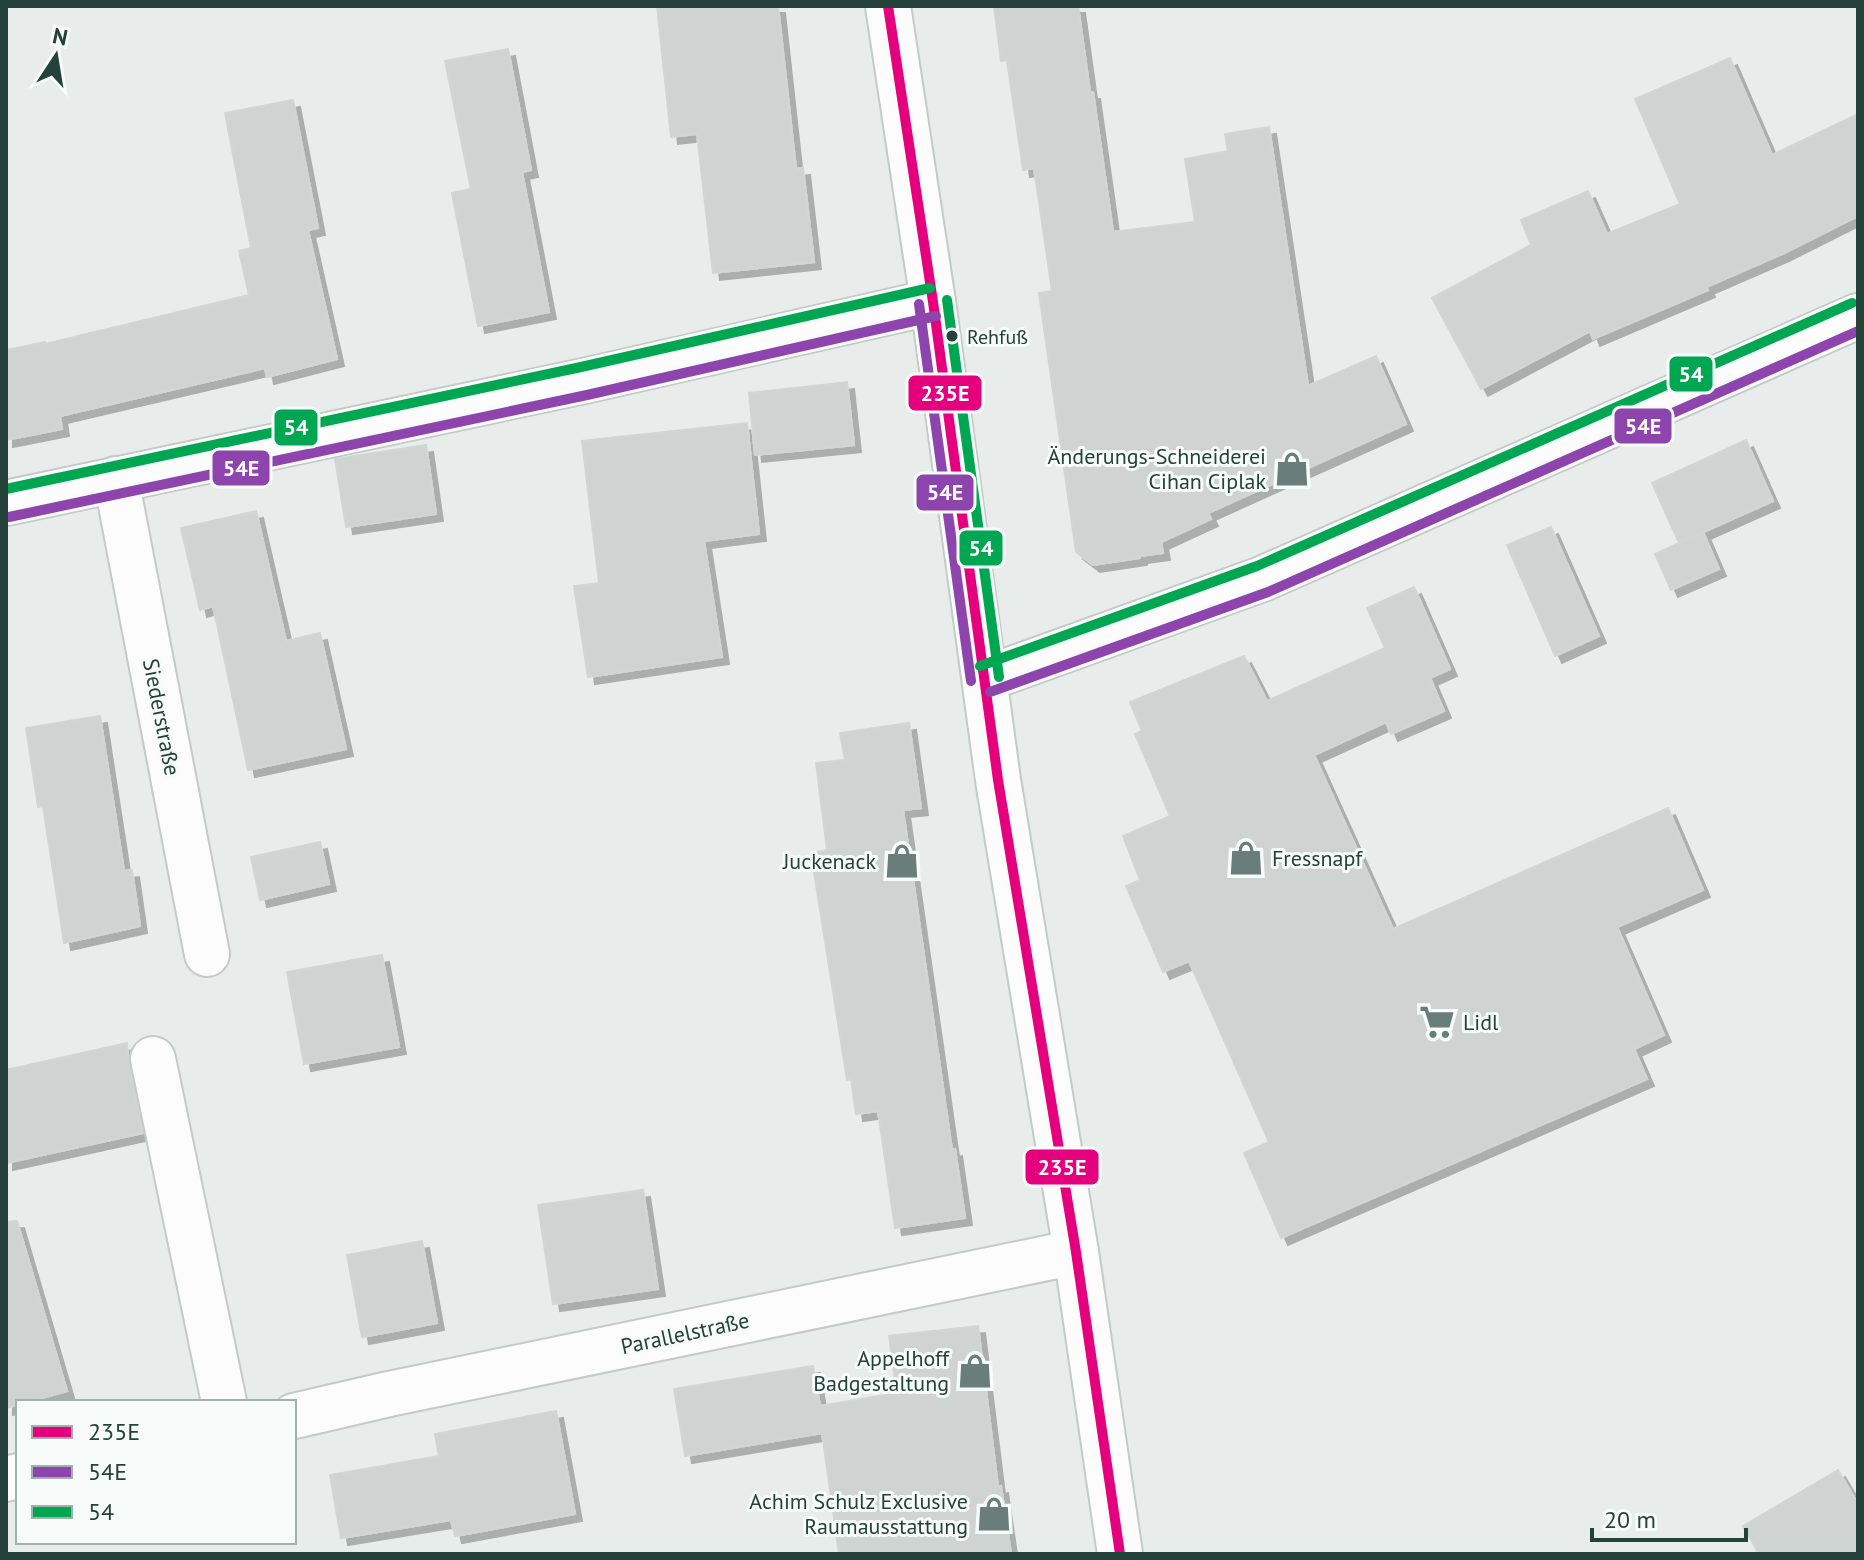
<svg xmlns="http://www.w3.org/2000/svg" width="1864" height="1560" viewBox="0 0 1864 1560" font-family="'PT Sans',sans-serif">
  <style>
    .building { fill: #cfd4d2; stroke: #d1d6d4; stroke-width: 2; filter: url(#shadow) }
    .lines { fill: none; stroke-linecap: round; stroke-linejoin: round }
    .minor-casing { stroke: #c5cac8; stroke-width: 48 }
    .secondary-casing { stroke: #c3cbc8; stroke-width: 48 }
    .minor { stroke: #fcfcfc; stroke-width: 44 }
    .secondary { stroke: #fcfcfc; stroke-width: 44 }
    .bus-1-casing { stroke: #f7fbf9; stroke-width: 16 }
    .bus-2-casing { stroke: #f7fbf9; stroke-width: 16 }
    .bus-3-casing { stroke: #f7fbf9; stroke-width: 16 }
    .bus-1 { stroke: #e5007d; stroke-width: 10 }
    .bus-2 { stroke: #8e44ad; stroke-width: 10 }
    .bus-3 { stroke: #00a651; stroke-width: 10 }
    .bus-dot { fill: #24423a; stroke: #f7fbf9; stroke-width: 3 }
    .labels { text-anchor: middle; stroke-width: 6; stroke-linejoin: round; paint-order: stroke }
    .bus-label { font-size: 20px; fill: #24423a; stroke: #f7fbf9; text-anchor: start }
    .poi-label { font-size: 22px; fill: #24423a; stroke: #f7fbf9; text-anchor: end }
    .street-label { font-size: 22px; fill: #24423a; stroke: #f7fbf9 }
    .line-badge { stroke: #f7fbf9; stroke-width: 3 }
    .badge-label { font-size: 22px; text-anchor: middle; font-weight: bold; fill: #fff }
  </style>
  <defs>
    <filter id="shadow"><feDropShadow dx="7" dy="7" stdDeviation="0" flood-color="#0004"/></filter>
  </defs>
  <rect width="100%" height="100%" fill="#e8edeb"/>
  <g class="building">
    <path d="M 657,6 L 778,6 L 796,169 L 803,168 L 814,262 L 713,273 L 697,134 L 671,137 Z"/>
    <path d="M 994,6 L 1078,6 L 1090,92 L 1093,92 L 1113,232 L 1195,222 L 1185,159 L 1228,151 L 1225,134 L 1269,127 L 1308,386 L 1376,356 L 1406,424 L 1208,513 L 1211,519 L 1161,542 L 1163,553 L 1140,556 L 1140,558 L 1093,565 L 1076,552 L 1039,293 L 1052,291 L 1034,168 L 1023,170 L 1007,60 L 1001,61 Z"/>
    <path d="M 508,49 L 531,170 L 522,172 L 549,312 L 478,326 L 452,193 L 471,189 L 445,61 Z"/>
    <path d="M 1730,58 L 1772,155 L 1858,114 L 1858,216 L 1782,254 L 1706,287 L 1708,290 L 1593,339 L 1590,331 L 1481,389 L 1432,298 L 1531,245 L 1521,220 L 1588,191 L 1607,234 L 1680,204 L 1635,99 Z"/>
    <path d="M 293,100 L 318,228 L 308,230 L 337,359 L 267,377 L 265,368 L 60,416 L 62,429 L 6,440 L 6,350 L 45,342 L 45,344 L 249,295 L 239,251 L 251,248 L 225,113 Z"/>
    <path d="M 847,382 L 854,445 L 755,455 L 749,393 Z"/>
    <path d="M 747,423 L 759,534 L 704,541 L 722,657 L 588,677 L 574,586 L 599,583 L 582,441 Z"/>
    <path d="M 1746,440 L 1773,501 L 1679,543 L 1652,483 Z"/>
    <path d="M 426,445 L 436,514 L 346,527 L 335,459 Z"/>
    <path d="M 256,511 L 286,641 L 320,633 L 346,749 L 248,770 L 213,606 L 200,610 L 181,528 Z"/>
    <path d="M 1551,527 L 1599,636 L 1555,656 L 1507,545 Z"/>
    <path d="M 1703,532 L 1719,569 L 1671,590 L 1655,554 Z"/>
    <path d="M 1414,587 L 1450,669 L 1430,678 L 1444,711 L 1391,734 L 1386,722 L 1314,755 L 1393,929 L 1668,808 L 1703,890 L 1617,927 L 1664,1035 L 1634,1049 L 1647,1079 L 1281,1238 L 1244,1153 L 1269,1142 L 1189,961 L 1163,972 L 1126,886 L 1140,880 L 1123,836 L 1170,816 L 1135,734 L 1142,731 L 1130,702 L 1244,656 L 1267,701 L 1385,648 L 1367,608 Z"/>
    <path d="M 100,716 L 124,871 L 132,870 L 140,926 L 64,943 L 43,806 L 38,807 L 26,728 Z"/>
    <path d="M 909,723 L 921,808 L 903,810 L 952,1150 L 955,1149 L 965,1218 L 895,1228 L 878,1111 L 856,1114 L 851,1079 L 847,1080 L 811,853 L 827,850 L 816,763 L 845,760 L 840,733 Z"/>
    <path d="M 320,842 L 329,884 L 260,900 L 251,857 Z"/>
    <path d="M 382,955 L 399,1047 L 304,1064 L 287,972 Z"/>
    <path d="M 127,1043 L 129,1064 L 143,1133 L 6,1163 L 6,1070 Z"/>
    <path d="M 643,1190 L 658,1289 L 553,1304 L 538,1205 Z"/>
    <path d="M 17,1221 L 67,1391 L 27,1402 L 18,1402 L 18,1405 L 6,1408 L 6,1222 Z"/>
    <path d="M 422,1241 L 437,1323 L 362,1337 L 347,1255 Z"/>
    <path d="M 978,1326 L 998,1487 L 1001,1486 L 1011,1554 L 839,1554 L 822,1433 L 685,1456 L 674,1389 L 813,1366 L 820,1406 L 897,1393 L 889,1336 Z"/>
    <path d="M 556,1411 L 575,1514 L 455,1536 L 451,1520 L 341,1538 L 330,1475 L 439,1456 L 435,1434 Z"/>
    <path d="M 1838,1470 L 1858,1504 L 1858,1554 L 1759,1554 L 1743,1526 Z"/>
  </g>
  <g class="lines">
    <g class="minor-casing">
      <g id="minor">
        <path d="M 116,479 L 207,954"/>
        <path d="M 6,503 L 584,381 L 933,302"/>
        <path d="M 985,679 L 1262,579 L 1858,316"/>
        <path d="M 153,1059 L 224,1402"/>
        <path d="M 294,1416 L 389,1394 L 1076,1252"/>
        <path d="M 6,1479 L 18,1476"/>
      </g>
    </g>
    <g class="secondary-casing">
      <path id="secondary" d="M 888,6 L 933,302 L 998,780 L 1076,1252 L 1120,1554"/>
    </g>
    <use href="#minor" class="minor"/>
    <use href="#secondary" class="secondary"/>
    <g class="bus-1-casing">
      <path id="bus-1" d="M 888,6 L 933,302 L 998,780 L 1076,1252 L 1120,1554"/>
    </g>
    <g class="bus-2-casing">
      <g id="bus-2">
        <path d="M 919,304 L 971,681"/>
        <path d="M 9,517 L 587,395 L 936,316"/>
        <path d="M 990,692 L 1268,592 L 1858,331"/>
      </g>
    </g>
    <g class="bus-3-casing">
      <g id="bus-3">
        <path d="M 947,300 L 999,677"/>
        <path d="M 6,489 L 581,367 L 930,288"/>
        <path d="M 980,666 L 1257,566 L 1852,303"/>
      </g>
    </g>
    <use href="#bus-1" class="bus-1"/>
    <use href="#bus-2" class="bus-2"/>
    <use href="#bus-3" class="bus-3"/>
  </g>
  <defs>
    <g id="shop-bare" transform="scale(2.76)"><path d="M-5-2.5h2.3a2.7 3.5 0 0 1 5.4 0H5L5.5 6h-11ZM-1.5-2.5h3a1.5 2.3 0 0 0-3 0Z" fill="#697e78" stroke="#f7fbf9" stroke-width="2.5" paint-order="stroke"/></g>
    <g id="supermarket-bare" transform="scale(2.76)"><path d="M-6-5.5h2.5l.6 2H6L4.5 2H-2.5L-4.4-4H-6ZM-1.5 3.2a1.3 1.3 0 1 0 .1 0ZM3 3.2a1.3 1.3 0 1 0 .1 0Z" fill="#697e78" stroke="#f7fbf9" stroke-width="2.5" paint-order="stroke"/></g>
  </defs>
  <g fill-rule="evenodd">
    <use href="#shop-bare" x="1292" y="469"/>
    <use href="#shop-bare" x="1246" y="858"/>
    <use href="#shop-bare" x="902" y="861"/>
    <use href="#supermarket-bare" x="1437" y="1022"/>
    <use href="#shop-bare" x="975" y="1371"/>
    <use href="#shop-bare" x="994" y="1514"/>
  </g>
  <circle class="bus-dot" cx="952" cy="336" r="7"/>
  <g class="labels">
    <g class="bus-label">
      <text x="967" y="344">Rehfuß</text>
    </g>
    <g class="poi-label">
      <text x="1266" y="464">Änderungs-Schneiderei<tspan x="1266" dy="25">Cihan Ciplak</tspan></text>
      <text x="1272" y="866" text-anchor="start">Fressnapf</text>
      <text x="876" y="869">Juckenack</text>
      <text x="1463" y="1030" text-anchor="start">Lidl</text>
      <text x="949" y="1366">Appelhoff<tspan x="949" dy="25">Badgestaltung</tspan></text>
      <text x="968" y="1509">Achim Schulz Exclusive<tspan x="968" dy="25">Raumausstattung</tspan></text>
    </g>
    <g class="street-label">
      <text transform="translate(162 717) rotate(79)" y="8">Siederstraße</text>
      <text transform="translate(685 1333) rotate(-12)" y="8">Parallelstraße</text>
    </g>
  </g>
  <g class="line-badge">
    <rect x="1668" y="355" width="46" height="38" rx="8" fill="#00a651"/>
    <rect x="907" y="374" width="76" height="38" rx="8" fill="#e5007d"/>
    <rect x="1613" y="407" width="60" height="38" rx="8" fill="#8e44ad"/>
    <rect x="273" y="408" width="46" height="39" rx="8" fill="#00a651"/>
    <rect x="211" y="449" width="60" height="38" rx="8" fill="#8e44ad"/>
    <rect x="915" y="473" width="60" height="39" rx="8" fill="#8e44ad"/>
    <rect x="958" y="529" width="46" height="38" rx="8" fill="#00a651"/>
    <rect x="1024" y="1148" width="76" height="38" rx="8" fill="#e5007d"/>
  </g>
  <g class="badge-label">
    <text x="1691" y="382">54</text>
    <text x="945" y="401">235E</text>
    <text x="1643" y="434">54E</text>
    <text x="296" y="435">54</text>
    <text x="241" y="476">54E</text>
    <text x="945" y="500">54E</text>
    <text x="981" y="556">54</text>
    <text x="1062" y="1175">235E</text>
  </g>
  <rect width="1864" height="1560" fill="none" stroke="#24423a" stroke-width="16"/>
  <rect x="16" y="1400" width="280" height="144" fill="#f7fbf9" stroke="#a3b1ad" stroke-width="2"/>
  <rect x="32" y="1426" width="40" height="12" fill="#e5007d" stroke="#a3b1ad" stroke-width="2"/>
  <text x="88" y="1440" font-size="24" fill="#24423a">235E</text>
  <rect x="32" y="1466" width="40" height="12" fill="#8e44ad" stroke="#a3b1ad" stroke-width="2"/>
  <text x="88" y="1480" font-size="24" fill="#24423a">54E</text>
  <rect x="32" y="1506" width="40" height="12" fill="#00a651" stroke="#a3b1ad" stroke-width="2"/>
  <text x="88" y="1520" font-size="24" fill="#24423a">54</text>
  <g transform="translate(56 56) rotate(12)" stroke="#f7fbf9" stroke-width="6" paint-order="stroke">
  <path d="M0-6L14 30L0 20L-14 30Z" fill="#24423a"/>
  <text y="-12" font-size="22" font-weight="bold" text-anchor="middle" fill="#24423a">N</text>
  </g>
  <path d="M1592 1528v12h154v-12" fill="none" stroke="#24423a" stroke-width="4"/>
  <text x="1604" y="1528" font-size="24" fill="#24423a" stroke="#f7fbf9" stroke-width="6" paint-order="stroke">20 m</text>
</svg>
